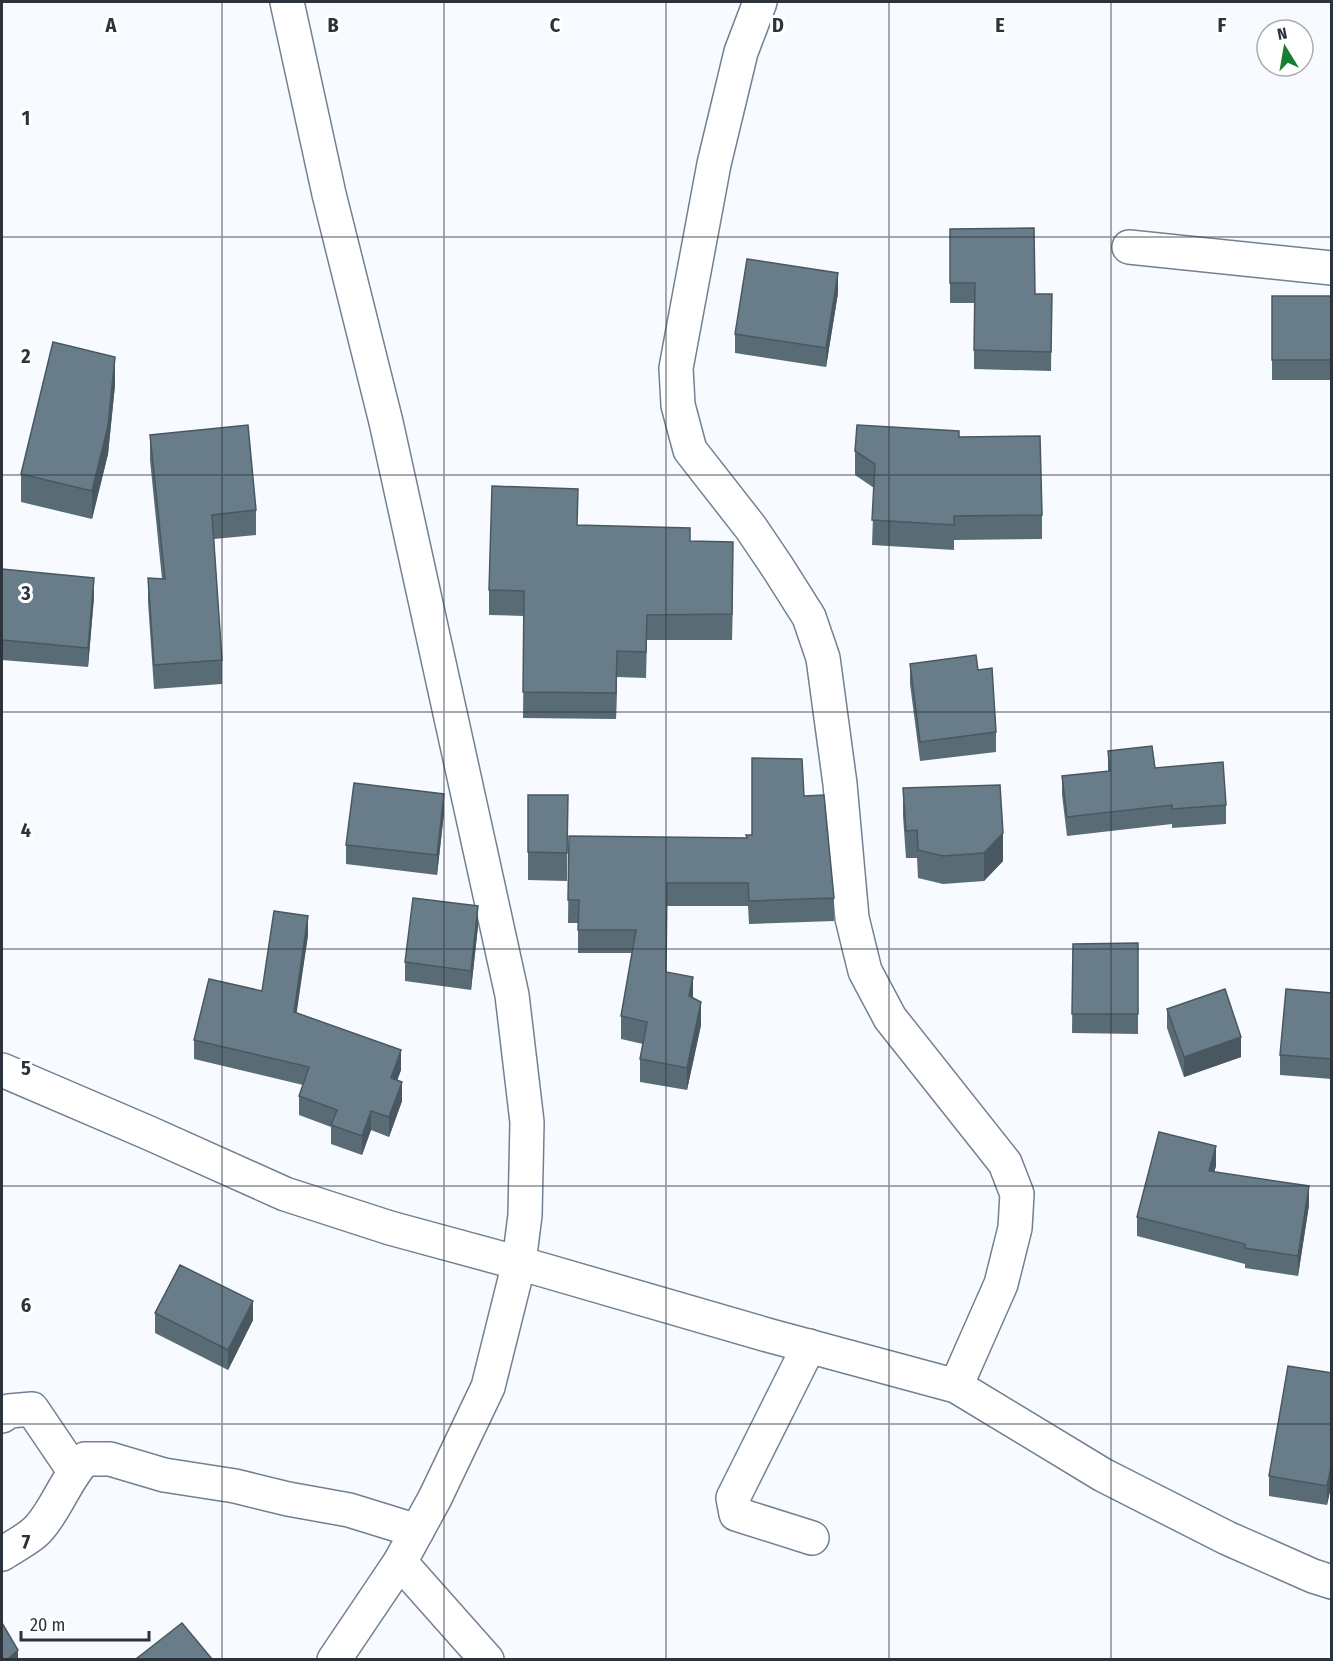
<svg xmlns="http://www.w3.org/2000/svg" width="1333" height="1661" viewBox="0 0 1333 1661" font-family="'Fira Sans Condensed',sans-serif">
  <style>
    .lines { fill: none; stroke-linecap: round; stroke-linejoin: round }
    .minor-casing { stroke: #728091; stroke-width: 36 }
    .minor { stroke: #fff; stroke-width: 33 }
    .wall { fill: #596c76 }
    .shaded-wall { fill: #495860 }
    .building { fill: #687d89; stroke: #495860; stroke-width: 1.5 }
    .grid { fill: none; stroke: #2d333a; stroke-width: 1.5; stroke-opacity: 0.55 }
    .grid-label { font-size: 20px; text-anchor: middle; font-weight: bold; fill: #2d333a; stroke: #fff; stroke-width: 6; stroke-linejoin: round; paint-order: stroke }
  </style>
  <rect width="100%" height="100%" fill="#f7fafe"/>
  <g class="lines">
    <g class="minor-casing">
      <g id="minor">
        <path d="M 287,2 L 329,194 L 386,422 L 512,995 L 527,1122 L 525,1215 L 519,1263 L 488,1387 L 435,1498 L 400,1562 L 334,1660"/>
        <path d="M 760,2 L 741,52 L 714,164 L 676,368 L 678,405 L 690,450 L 751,528 L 778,568 L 809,617 L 823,658 L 840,784 L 852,918 L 865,971 L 890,1018 L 1005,1163 L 1017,1194 L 1015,1228 L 1001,1284 L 956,1386"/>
        <path d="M 1129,247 L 1332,268"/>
        <path d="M 2,1070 L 149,1133 L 285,1194 L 390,1228 L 519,1263 L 771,1336 L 956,1386 L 1103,1475 L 1227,1538 L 1313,1576 L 1332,1582"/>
        <path d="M 809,1346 L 733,1498 L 736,1514 L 812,1538"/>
        <path d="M 2,1416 L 9,1411 L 32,1409 L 74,1471"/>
        <path d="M 2,1554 C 14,1546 31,1538 40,1527 C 58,1506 66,1479 85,1459 L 110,1459 L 164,1475 L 235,1486 L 288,1499 L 349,1510 L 417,1531"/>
        <path d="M 400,1562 L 487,1660"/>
      </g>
    </g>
    <use href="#minor" class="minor"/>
  </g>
  <g class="wall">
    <path d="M 950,229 L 1035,294 L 1052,294 L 1051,371 L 974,369 L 974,303 L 950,303 Z"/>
    <path d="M 838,293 L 826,367 L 735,353 L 735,334 Z"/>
    <rect x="1272" y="296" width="60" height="84"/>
    <path d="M 115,385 L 108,454 L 92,519 L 21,502 L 21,474 Z"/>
    <path d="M 150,435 L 256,510 L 256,535 L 214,539 L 222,660 L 222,684 L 154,689 L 148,602 L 148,578 L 162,579 L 150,460 Z"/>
    <path d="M 959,437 L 1042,515 L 1042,539 L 954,540 L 954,550 L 872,545 L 874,488 L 855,475 L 855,451 Z"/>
    <path d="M 578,525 L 690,541 L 733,567 L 732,640 L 647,640 L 646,678 L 617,677 L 616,719 L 523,718 L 524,616 L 489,615 L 489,590 Z"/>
    <path d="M 2,569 L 94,597 L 88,667 L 2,660 Z"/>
    <path d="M 910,664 L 978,670 L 996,732 L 996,752 L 920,761 L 910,684 Z"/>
    <path d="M 1108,751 L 1155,768 L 1226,805 L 1226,824 L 1172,828 L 1172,824 L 1067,836 L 1062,795 L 1062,776 L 1108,771 Z"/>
    <path d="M 903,788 L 1003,861 L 984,881 L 943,884 L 918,878 L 917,858 L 906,858 L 903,816 Z"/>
    <path d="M 528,795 L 568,795 L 567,881 L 528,880 Z"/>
    <path d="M 804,796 L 834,898 L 834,921 L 749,924 L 748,906 L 667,906 L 666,972 L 693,998 L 701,1025 L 687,1090 L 640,1082 L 640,1059 L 643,1044 L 621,1039 L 621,1016 L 632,953 L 578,953 L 578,923 L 568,923 L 569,836 L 746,838 Z"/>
    <path d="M 444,813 L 437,875 L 346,864 L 346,845 Z"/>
    <path d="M 478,926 L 471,990 L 405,981 L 405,962 Z"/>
    <path d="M 308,935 L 296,1013 L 401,1070 L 397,1080 L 402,1101 L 389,1137 L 371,1130 L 362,1155 L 331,1144 L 331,1127 L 299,1115 L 299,1096 L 303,1085 L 194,1059 L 194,1040 L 262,991 Z"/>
    <path d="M 1138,943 L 1138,1034 L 1072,1033 L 1073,944 Z"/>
    <path d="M 1332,993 L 1332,1079 L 1280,1075 L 1280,1055 Z"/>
    <path d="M 1167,1009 L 1241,1057 L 1184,1077 L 1167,1028 Z"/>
    <path d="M 1216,1166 L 1214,1172 L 1309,1205 L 1298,1276 L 1245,1268 L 1245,1264 L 1137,1236 L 1137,1217 Z"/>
    <path d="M 155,1313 L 253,1320 L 228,1370 L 155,1333 Z"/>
    <path d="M 1332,1373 L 1332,1482 L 1327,1505 L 1269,1496 L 1269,1476 Z"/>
  </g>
  <g class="shaded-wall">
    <path d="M 838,273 L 838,293 L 826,367 L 826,348 Z"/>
    <path d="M 115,357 L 115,385 L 108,454 L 92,519 L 92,491 Z"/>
    <path d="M 733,542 L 733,567 L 732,640 L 732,614 Z"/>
    <path d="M 94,578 L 94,597 L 88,667 L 88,648 Z"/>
    <path d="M 617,651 L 617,677 L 616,719 L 616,693 Z"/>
    <path d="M 444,794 L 444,813 L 437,875 L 437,855 Z"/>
    <path d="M 1003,833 L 1003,861 L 984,881 L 984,853 Z"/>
    <path d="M 478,906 L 478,926 L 471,990 L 471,971 Z"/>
    <path d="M 308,916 L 308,935 L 294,1031 L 294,1012 Z"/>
    <path d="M 693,977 L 693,1000 L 689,996 Z"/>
    <path d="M 701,1002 L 701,1025 L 687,1090 L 687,1068 Z"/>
    <path d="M 1241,1037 L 1241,1057 L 1184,1077 L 1184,1057 Z"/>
    <path d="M 401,1050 L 401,1070 L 391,1098 L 391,1078 Z"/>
    <path d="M 402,1082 L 402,1101 L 389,1137 L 389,1117 Z"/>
    <path d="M 371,1111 L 371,1130 L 362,1155 L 362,1136 Z"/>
    <path d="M 1216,1146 L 1216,1166 L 1209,1190 L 1209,1171 Z"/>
    <path d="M 1309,1186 L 1309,1205 L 1298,1276 L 1298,1256 Z"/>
    <path d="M 253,1301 L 253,1320 L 228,1370 L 228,1350 Z"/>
    <path d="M 1332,1462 L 1332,1482 L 1327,1505 L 1327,1486 Z"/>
    <path d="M 18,1650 L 18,1659 L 8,1659 Z"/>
  </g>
  <g class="building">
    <path d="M 1034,228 L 1035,294 L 1052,294 L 1051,352 L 974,350 L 975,283 L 950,283 L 950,229 Z"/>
    <path d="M 747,259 L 838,273 L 826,348 L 735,334 Z"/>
    <rect x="1272" y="296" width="60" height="64"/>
    <path d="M 53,342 L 115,357 L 108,426 L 92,491 L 21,474 Z"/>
    <path d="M 248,425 L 256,510 L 212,515 L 222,660 L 154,665 L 148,578 L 165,579 L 150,435 Z"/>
    <path d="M 857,425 L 959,431 L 959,437 L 1040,436 L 1042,515 L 954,516 L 954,525 L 872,520 L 875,464 L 855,451 Z"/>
    <path d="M 492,486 L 578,489 L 577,525 L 690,528 L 690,541 L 733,542 L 732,614 L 647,615 L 646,652 L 617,651 L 616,693 L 523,692 L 524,591 L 489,590 Z"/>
    <path d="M 2,569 L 94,578 L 88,648 L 2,640 Z"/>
    <path d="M 976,655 L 978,670 L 992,668 L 996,732 L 920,742 L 910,664 Z"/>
    <path d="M 1152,746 L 1155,768 L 1223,762 L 1226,805 L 1172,809 L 1172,805 L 1067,817 L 1062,776 L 1110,771 L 1108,751 Z"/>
    <path d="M 752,758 L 802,759 L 804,796 L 824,795 L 834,898 L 749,901 L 748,883 L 667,883 L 666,972 L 693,977 L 689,996 L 701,1002 L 687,1068 L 640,1059 L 647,1022 L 621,1016 L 636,930 L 578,930 L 579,900 L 568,900 L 569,836 L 747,838 L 746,835 L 752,835 Z"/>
    <path d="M 354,783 L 444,794 L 437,855 L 346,845 Z"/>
    <path d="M 1000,785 L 1003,833 L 984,853 L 943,856 L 918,850 L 917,830 L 906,831 L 903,788 Z"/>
    <path d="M 528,795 L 568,795 L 567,853 L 528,852 Z"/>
    <path d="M 413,898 L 478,906 L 471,971 L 405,962 Z"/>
    <path d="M 274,911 L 308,916 L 294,1012 L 401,1050 L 391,1078 L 402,1082 L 389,1117 L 371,1111 L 362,1136 L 331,1125 L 337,1110 L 299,1096 L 309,1067 L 194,1040 L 209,979 L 262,991 Z"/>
    <path d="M 1138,943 L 1138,1014 L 1072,1014 L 1073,944 Z"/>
    <path d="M 1225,989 L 1241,1037 L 1184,1057 L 1167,1009 Z"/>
    <path d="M 1286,989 L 1332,993 L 1332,1059 L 1280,1055 Z"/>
    <path d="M 1159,1132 L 1216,1146 L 1209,1171 L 1309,1186 L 1298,1256 L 1245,1248 L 1245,1244 L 1137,1217 Z"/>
    <path d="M 180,1265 L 253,1301 L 228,1350 L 155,1313 Z"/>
    <path d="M 1288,1366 L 1332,1373 L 1332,1462 L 1327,1486 L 1269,1476 Z"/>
    <path d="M 2,1623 L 18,1650 L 8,1659 L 2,1659 Z"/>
    <path d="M 182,1623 L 212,1659 L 136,1659 Z"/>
  </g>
  <path class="grid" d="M 222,2 L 222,1660M 444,2 L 444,1660M 666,2 L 666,1660M 889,2 L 889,1660M 1111,2 L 1111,1660M 2,237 L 1332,237M 2,475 L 1332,475M 2,712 L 1332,712M 2,949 L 1332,949M 2,1186 L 1332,1186M 2,1424 L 1332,1424"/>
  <g class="grid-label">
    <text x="111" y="32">A</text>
    <text x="333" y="32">B</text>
    <text x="555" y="32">C</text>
    <text x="778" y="32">D</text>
    <text x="1000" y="32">E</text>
    <text x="1222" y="32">F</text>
    <text x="26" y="125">1</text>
    <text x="26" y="363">2</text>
    <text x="26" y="600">3</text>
    <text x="26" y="837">4</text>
    <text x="26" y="1075">5</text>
    <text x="26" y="1312">6</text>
    <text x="26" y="1549">7</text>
  </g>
  <rect width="1333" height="1661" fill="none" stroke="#2d333a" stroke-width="6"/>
  <g transform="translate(1285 48) rotate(349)"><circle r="28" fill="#ffffff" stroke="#abadb0" stroke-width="1.5"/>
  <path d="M0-4.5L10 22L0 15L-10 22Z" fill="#197e32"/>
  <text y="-9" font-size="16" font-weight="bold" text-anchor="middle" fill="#2d333a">N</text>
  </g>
  <path d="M21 1631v9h128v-9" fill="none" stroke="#2d333a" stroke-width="3"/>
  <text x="30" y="1631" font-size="18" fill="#2d333a" stroke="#ffffff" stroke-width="4.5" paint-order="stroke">20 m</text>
</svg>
